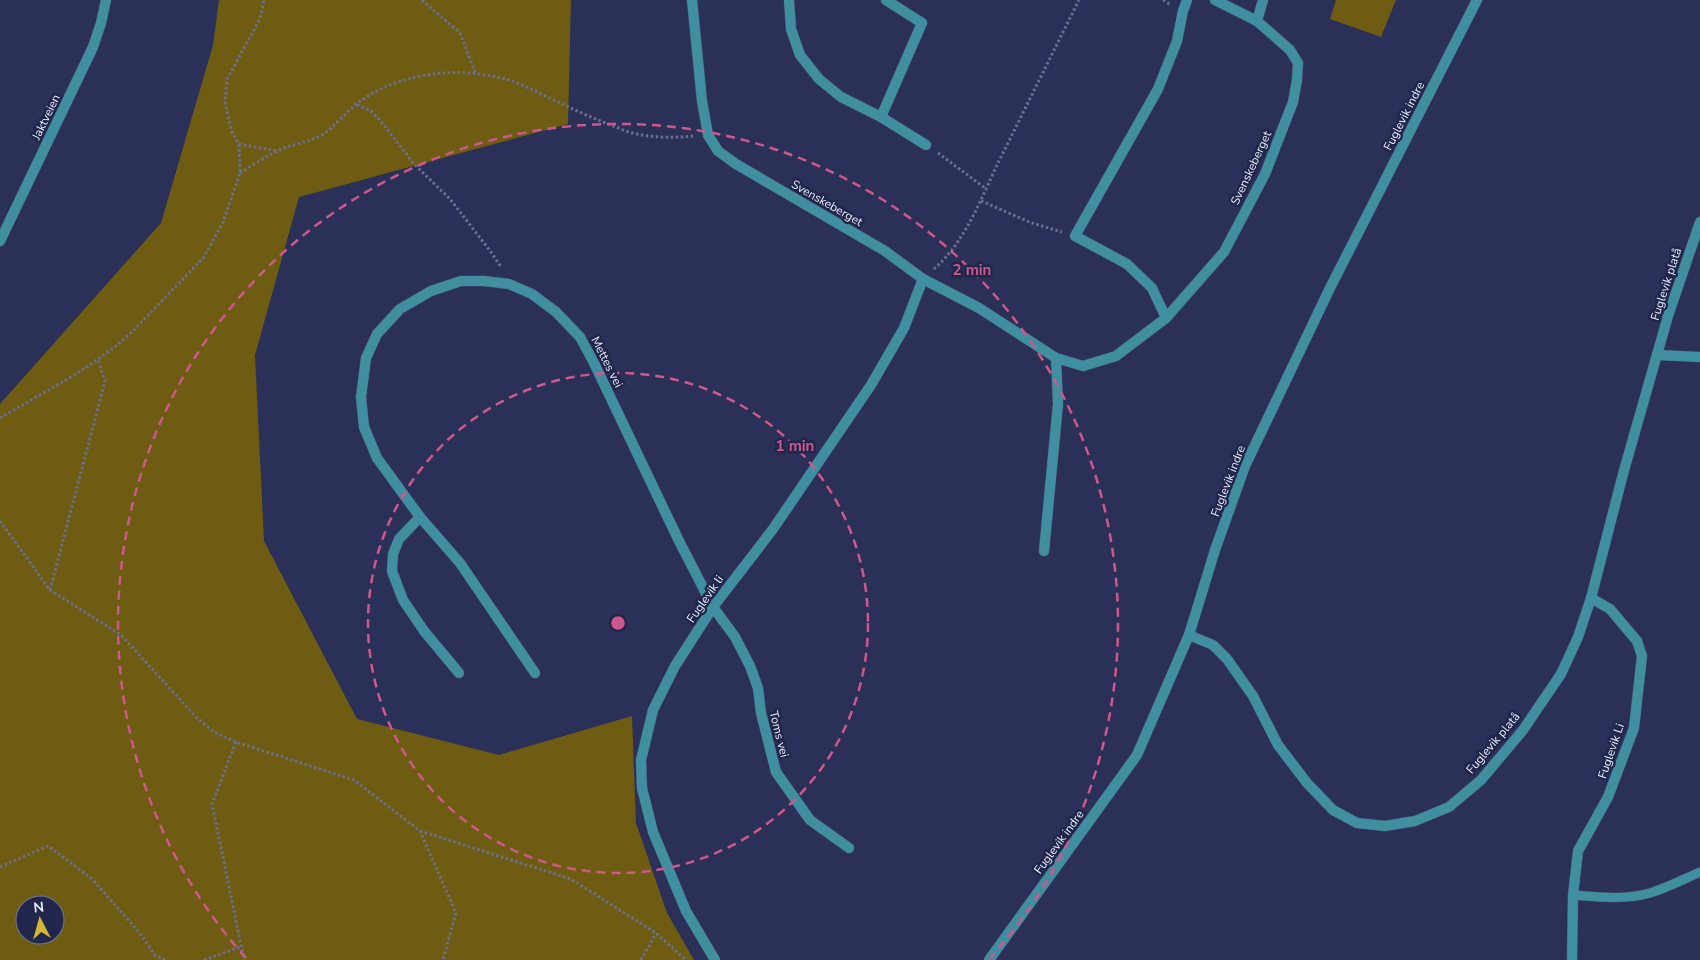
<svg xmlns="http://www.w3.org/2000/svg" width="1700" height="960" viewBox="0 0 1700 960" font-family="'Nunito Sans',sans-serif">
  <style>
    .green { fill: #6e5c12; fill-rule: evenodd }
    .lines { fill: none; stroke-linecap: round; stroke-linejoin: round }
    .service-casing { stroke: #494e71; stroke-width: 10 }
    .minor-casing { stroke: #494e71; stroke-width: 11 }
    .path { stroke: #6a6f8e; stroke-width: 3; stroke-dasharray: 2.5 2.5; stroke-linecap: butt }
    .service { stroke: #408fa1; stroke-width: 9 }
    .minor { stroke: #408fa1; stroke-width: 10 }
    .ring { fill: none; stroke: #ce588b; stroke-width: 2.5; stroke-dasharray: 9 6 }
    .labels { text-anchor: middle; stroke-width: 5; stroke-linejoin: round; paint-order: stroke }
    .street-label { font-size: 12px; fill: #e9edfc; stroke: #20264c }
    .centre { fill: #ce588b; stroke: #20264c; stroke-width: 2.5 }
    .ring-label { font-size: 15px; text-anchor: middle; font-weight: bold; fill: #ce588b; stroke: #20264c; stroke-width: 5; stroke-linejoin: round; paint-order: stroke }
  </style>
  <rect width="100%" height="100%" fill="#2a3057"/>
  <g class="green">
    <path d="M 219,0 L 571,0 L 568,124 L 299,197 L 255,355 L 264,541 L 357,719 L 499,755 L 632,716 L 636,823 L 667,913 L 694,960 L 0,960 L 0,404 L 161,223 L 213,45 ZM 25,905 L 55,905 L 55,935 L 25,935 Z"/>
    <path d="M 1336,0 L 1396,0 L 1381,37 L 1330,19 Z"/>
  </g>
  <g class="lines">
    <g class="service-casing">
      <path id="service" d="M 1573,895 C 1598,897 1626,900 1650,893 C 1667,888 1684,879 1700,872"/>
    </g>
    <g class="minor-casing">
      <g id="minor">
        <path d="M 692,0 L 702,101 L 708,135 L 718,151 L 736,164 L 885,251 L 923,279 L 979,308 L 1056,358 L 1083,366 L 1116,356 L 1166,318 L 1224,252 L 1265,174 L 1293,102 L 1297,80 L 1298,63 L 1290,50 L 1257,21 L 1215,0"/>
        <path d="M 789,0 L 791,29 L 800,55 L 819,79 L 841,97 L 881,117 L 922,23 L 886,0"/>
        <path d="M 1257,21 L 1263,0"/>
        <path d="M 881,117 L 926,145"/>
        <path d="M 0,241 L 93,47 L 101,23 L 106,0"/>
        <path d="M 1166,318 L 1152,288 L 1127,264 L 1075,236 L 1158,89 L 1177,41 L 1183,11 L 1187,0"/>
        <path d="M 1657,355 L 1700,357"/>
        <path d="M 420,517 L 399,539 L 393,554 L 392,571 L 403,600 L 424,631 L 459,673"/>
        <path d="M 1044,551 L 1058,404 L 1056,358"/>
        <path d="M 1189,635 L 1213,645 L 1227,659 L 1253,696 L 1278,745 L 1307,783 L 1333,810 L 1357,823 L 1385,826 L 1415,821 L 1449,807 L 1481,780 L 1523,730 L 1561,674 L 1578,637 L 1591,598 L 1623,474 L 1668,316 L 1700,222"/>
        <path d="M 535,673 L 460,563 L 420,517 L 377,458 L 364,427 L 361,397 L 366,358 L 377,334 L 400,309 L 431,291 L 461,281 L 484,281 L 509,284 L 532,294 L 556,312 L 580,337 L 594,363 L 679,541 L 713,607 L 735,637 L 750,666 L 758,688 L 761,713 L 776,772 L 810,820 L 849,848"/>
        <path d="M 715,960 L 686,911 L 653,832 L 642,788 L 641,760 L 653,710 L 675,666 L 713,607 L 773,529 L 871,385 L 904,328 L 923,279"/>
        <path d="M 989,960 L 1137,755 L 1189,635 L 1215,550 L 1245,466 L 1330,288 L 1477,0"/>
        <path d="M 1572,960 L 1573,895 L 1578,851 L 1608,797 L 1634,728 L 1642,656 L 1637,641 L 1610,609 L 1591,598"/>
      </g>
    </g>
    <g class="path">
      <path d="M 422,0 L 460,33 L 475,72"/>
      <path d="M 1163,0 L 1171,5"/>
      <path d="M 357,105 L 371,111 L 380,120 L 414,164 L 450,199 L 491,252 L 501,267"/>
      <path d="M 239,144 L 277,151"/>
      <path d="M 938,153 L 985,188"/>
      <path d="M 240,173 C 252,166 263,158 276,152 C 290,144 307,143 322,135 C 337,125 347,110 362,100 C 408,68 479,64 529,88 C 558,102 586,116 616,127 C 623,130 630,133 637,134 C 656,138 675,138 694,136"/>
      <path d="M 981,201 L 1032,223 L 1062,232"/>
      <path d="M 934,269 C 966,241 981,198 999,161 C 1026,107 1052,54 1079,0"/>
      <path d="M 0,418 L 81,371 L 116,346 L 134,330 L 204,257 L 223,222 L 240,173 L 239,144 L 232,132 L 225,102 L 227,79 L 260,19 L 264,0"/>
      <path d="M 0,521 L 50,590 L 121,635 L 197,718 L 214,732 L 236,742 L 354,780 L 420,831 L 456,913 L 443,960"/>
      <path d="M 50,590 L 105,381 L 98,359"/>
      <path d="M 236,742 L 212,804 L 244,960"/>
      <path d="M 420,831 L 571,879 L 656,933 L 686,960"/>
      <path d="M 0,867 L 48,846 L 91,878 L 140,933 L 155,955 L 165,960"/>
      <path d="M 204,960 L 240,947"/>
      <path d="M 641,960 L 656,933"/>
    </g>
    <use href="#service" class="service"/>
    <use href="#minor" class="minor"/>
  </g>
  <g class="ring">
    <circle cx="618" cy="623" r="250"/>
    <path d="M246 958A500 500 0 1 1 990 958"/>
  </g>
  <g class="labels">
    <g class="street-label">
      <text transform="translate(1404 116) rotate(-63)" y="4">Fuglevik indre</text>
      <text transform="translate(46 117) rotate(-64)" y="4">Jaktveien</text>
      <text transform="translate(1251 168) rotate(-65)" y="4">Svenskeberget</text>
      <text transform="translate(827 203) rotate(30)" y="4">Svenskeberget</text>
      <text transform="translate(1666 284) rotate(-72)" y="4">Fuglevik platå</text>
      <text transform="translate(607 362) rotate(63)" y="4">Mettes vei</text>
      <text transform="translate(1228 481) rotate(-69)" y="4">Fuglevik indre</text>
      <text transform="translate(705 599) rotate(-55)" y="4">Fuglevik li</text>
      <text transform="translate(779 734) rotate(76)" y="4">Toms vei</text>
      <text transform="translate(1493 743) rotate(-50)" y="4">Fuglevik platå</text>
      <text transform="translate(1611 751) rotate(-71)" y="4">Fuglevik Li</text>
      <text transform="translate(1059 842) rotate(-54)" y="4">Fuglevik indre</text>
    </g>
  </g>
  <circle cx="618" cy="623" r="8" class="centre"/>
  <g class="ring-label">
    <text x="972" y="275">2 min</text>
    <text x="795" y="451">1 min</text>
  </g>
  <g transform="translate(40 920) rotate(354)"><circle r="24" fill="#20264c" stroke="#707692"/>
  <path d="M0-4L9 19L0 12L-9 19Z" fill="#d4b635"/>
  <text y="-8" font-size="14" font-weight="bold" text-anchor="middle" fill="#e9edfc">N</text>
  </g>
</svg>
